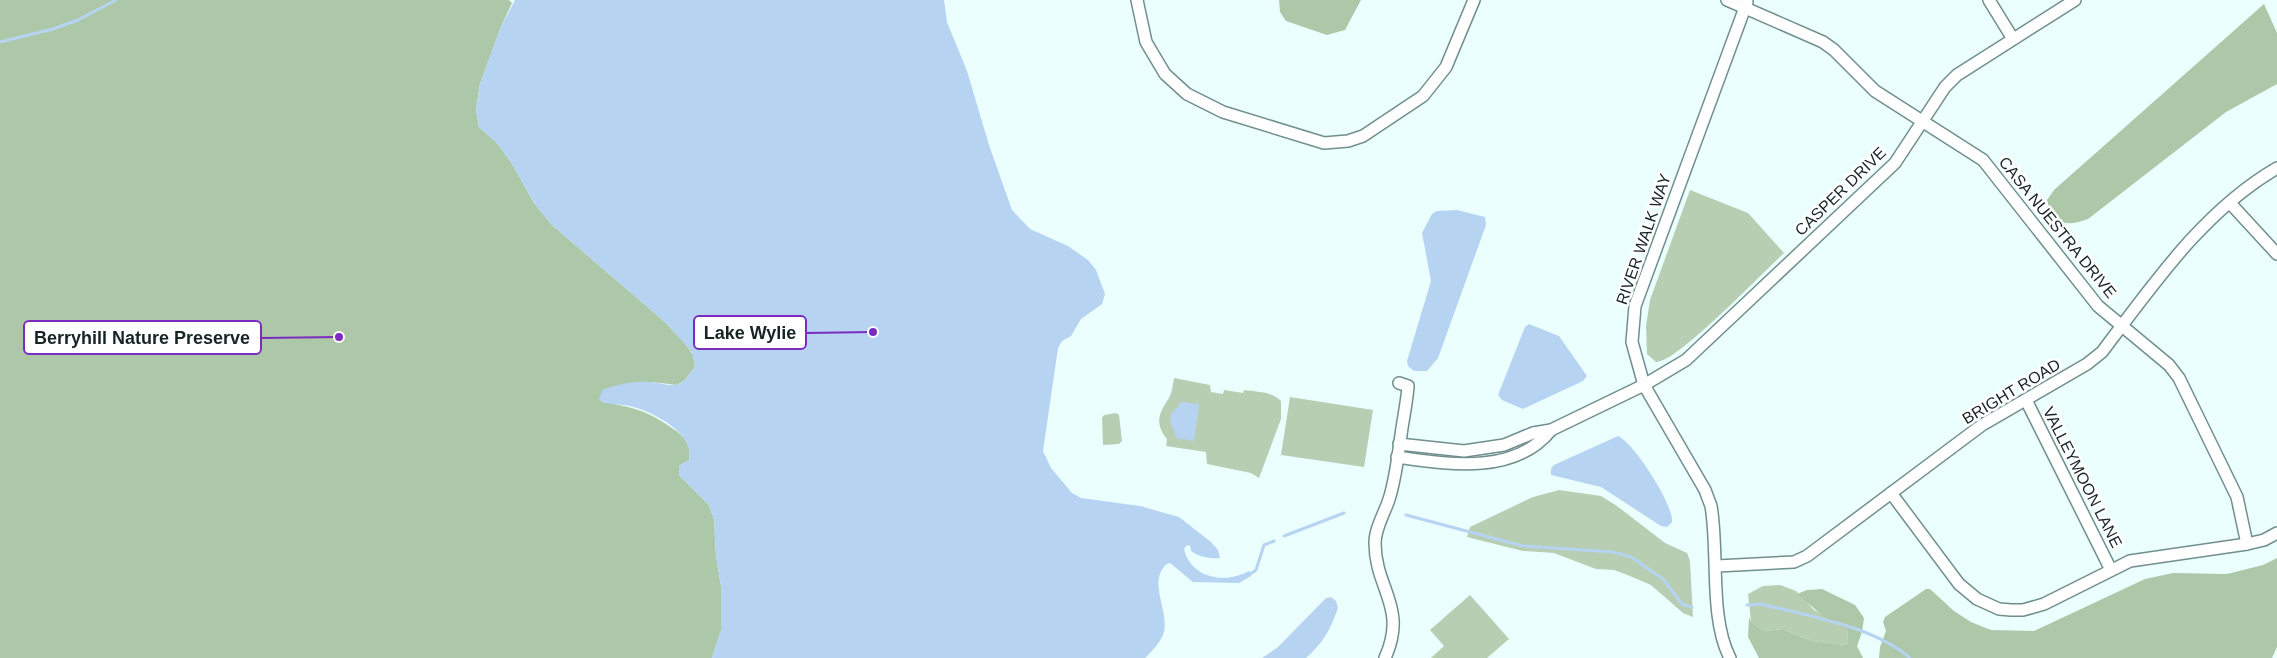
<svg xmlns="http://www.w3.org/2000/svg" width="2277" height="658" viewBox="0 0 2277 658" font-family="Arial,sans-serif">
  <style>
    .green { fill: #b7ceb3 }
    .forest { fill: #adc8a9 }
    .water { fill: #b6d4f2 }
    .lines { fill: none; stroke-linecap: round; stroke-linejoin: round }
    .stream { stroke: #b6d4f2; stroke-width: 3 }
    .minor-casing { stroke: #708f8e; stroke-width: 14 }
    .minor { stroke: #fff; stroke-width: 11 }
    .labels { text-anchor: middle; stroke-width: 5; stroke-linejoin: round; paint-order: stroke }
    .street-label { font-size: 16px; fill: #172424; stroke: #fff }
    .leader { fill: none; stroke: #7b2cbf; stroke-width: 2 }
    .callout-dot { fill: #7b2cbf; stroke: #fff; stroke-width: 2 }
    .callout { fill: #fff; stroke: #7b2cbf; stroke-width: 2 }
    .callout-label { font-size: 18px; text-anchor: middle; font-weight: bold; fill: #172424 }
  </style>
  <rect width="100%" height="100%" fill="#ebfffe"/>
  <g class="green">
    <path d="M 1690,190 L 1748,213 L 1784,253 C 1764,271 1677,363 1656,362 L 1647,354 L 1646,326 L 1650,300 Z"/>
    <path d="M 1174,378 L 1210,385 L 1211,392 L 1223,394 L 1224,390 L 1243,393 L 1244,390 C 1257,392 1271,391 1281,401 L 1281,419 L 1259,478 L 1251,473 L 1207,464 L 1206,452 L 1166,446 L 1167,439 C 1154,423 1159,413 1169,398 C 1172,393 1173,384 1174,378 Z"/>
    <path d="M 1290,397 L 1373,410 L 1364,467 L 1281,455 Z"/>
    <path d="M 1116,413 L 1119,415 L 1122,441 L 1119,444 L 1103,445 L 1102,418 L 1104,415 Z"/>
    <path d="M 1559,490 L 1601,496 L 1617,506 L 1665,543 L 1687,553 L 1690,561 L 1693,617 L 1683,613 L 1651,585 L 1630,576 L 1614,570 L 1596,569 L 1554,553 L 1523,551 L 1467,537 L 1470,527 L 1533,497 Z"/>
    <path d="M 1780,585 L 1796,591 L 1814,610 L 1825,616 L 1830,622 L 1847,627 L 1848,642 L 1846,645 L 1812,641 L 1782,629 L 1764,631 L 1751,622 L 1748,594 L 1763,586 Z"/>
    <path d="M 1470,595 L 1509,639 L 1487,658 L 1431,658 L 1444,646 L 1430,630 Z"/>
  </g>
  <g class="forest">
    <path d="M 0,0 L 509,0 L 512,3 L 501,27 L 480,84 L 476,110 L 479,127 L 497,143 L 511,162 L 534,203 L 552,225 L 665,322 L 687,346 L 693,355 L 695,367 L 685,380 L 677,385 L 652,382 L 602,402 C 636,408 646,410 675,430 C 685,437 692,447 689,460 L 679,466 L 679,475 L 709,505 L 714,519 L 716,556 L 721,586 L 721,630 L 712,658 L 0,658 Z"/>
    <path d="M 1279,0 L 1361,0 L 1345,30 L 1327,35 L 1286,21 L 1280,12 Z"/>
    <path d="M 2264,4 L 2277,33 L 2277,84 L 2226,112 L 2088,219 C 2067,227 2052,225 2047,200 L 2054,190 Z"/>
    <path d="M 2277,558 L 2277,647 L 2272,658 L 1879,658 L 1880,647 L 1886,631 L 1883,622 L 1885,617 L 1926,589 L 1930,589 L 1954,611 L 1971,622 L 1991,630 L 2034,631 L 2145,579 L 2173,573 L 2227,574 L 2263,565 Z"/>
    <path d="M 1822,589 L 1855,605 L 1864,618 L 1862,632 L 1857,646 L 1863,658 L 1759,658 L 1748,637 L 1749,617 L 1751,622 L 1764,631 L 1782,629 L 1812,641 L 1846,645 L 1848,642 L 1847,628 L 1830,622 L 1797,594 L 1807,590 Z"/>
  </g>
  <g class="water">
    <path d="M 515,0 L 944,0 L 947,22 L 967,71 L 989,145 L 1012,210 L 1030,229 L 1068,246 L 1088,260 L 1096,270 L 1105,294 L 1102,304 L 1081,319 L 1071,336 L 1062,341 L 1058,348 L 1043,451 L 1051,468 L 1072,493 L 1081,498 L 1140,506 L 1179,517 L 1211,542 L 1218,550 L 1220,558 C 1211,559 1199,557 1191,551 L 1190,545 L 1186,546 L 1184,549 C 1191,579 1226,584 1249,571 L 1252,573 L 1251,576 L 1239,583 L 1193,582 L 1170,563 L 1167,564 C 1147,581 1169,609 1164,632 C 1161,642 1152,651 1145,658 L 712,658 L 721,630 L 721,586 L 716,556 L 714,519 L 709,505 L 679,475 L 679,466 L 689,460 C 696,433 651,411 630,406 C 620,404 607,405 599,400 L 602,390 C 619,384 635,380 652,382 C 661,383 670,387 679,384 C 687,380 690,373 695,367 L 693,355 L 687,346 L 665,322 L 552,225 L 534,203 L 511,162 L 497,143 L 479,127 L 476,110 L 480,84 L 501,27 Z"/>
    <path d="M 1457,210 L 1485,217 L 1486,225 L 1438,358 L 1427,371 L 1414,371 L 1408,366 L 1407,361 L 1431,281 L 1422,233 L 1432,214 L 1437,211 Z"/>
    <path d="M 1529,324 L 1559,336 L 1587,376 L 1583,381 L 1523,409 L 1502,400 L 1498,395 L 1525,327 Z"/>
    <path d="M 1181,402 L 1199,404 L 1194,441 L 1176,438 C 1176,430 1168,425 1171,415 C 1173,409 1179,407 1181,402 Z"/>
    <path d="M 1618,436 C 1634,443 1674,505 1672,522 L 1667,527 L 1661,526 L 1601,487 L 1551,475 L 1551,469 L 1554,465 Z"/>
    <path d="M 1331,597 L 1336,601 L 1338,608 C 1330,630 1324,642 1306,658 L 1262,658 L 1278,647 L 1326,598 Z"/>
  </g>
  <g class="lines">
    <g class="stream">
      <path d="M 0,42 L 53,29 L 78,20 L 116,0"/>
      <path d="M 1406,515 L 1523,546 L 1613,552 L 1631,557 L 1663,579 L 1682,604 L 1692,607"/>
      <path d="M 1284,536 L 1344,513"/>
      <path d="M 1252,573 L 1256,570 L 1264,545 L 1274,541"/>
      <path d="M 1747,605 L 1761,604 C 1808,616 1873,626 1910,658"/>
    </g>
    <g class="minor-casing">
      <g id="minor">
        <path d="M 1137,0 L 1146,42 L 1165,74 L 1187,94 L 1223,112 L 1324,143 L 1348,141 L 1363,136 L 1423,96 L 1446,67 L 1474,0"/>
        <path d="M 1727,0 L 1823,42 L 1834,50 L 1875,91 L 1983,160 L 2098,306 L 2169,365 L 2179,378 L 2237,497 L 2247,544"/>
        <path d="M 1989,0 L 2013,39"/>
        <path d="M 2230,203 L 2277,254"/>
        <path d="M 2026,400 L 2111,570"/>
        <path d="M 1399,444 L 1464,451 L 1504,445 L 1533,433 L 1551,430 L 1644,385 L 1686,360 L 1895,163 L 1945,87 L 1957,75 L 2075,0"/>
        <path d="M 1397,457 C 1447,464 1514,476 1551,430"/>
        <path d="M 1891,493 L 1959,584 L 1977,599 L 1999,609 L 2011,610 L 2023,610 L 2044,604 L 2130,561 L 2247,544 L 2264,540 L 2277,533"/>
        <path d="M 1717,566 L 1794,562 L 1807,556 L 1982,425 L 2087,364 L 2102,352 C 2153,285 2203,211 2277,168"/>
        <path d="M 1385,658 C 1408,607 1375,589 1375,543 C 1375,527 1386,511 1390,496 C 1396,476 1398,455 1401,435 C 1403,419 1407,402 1408,386 L 1399,383"/>
        <path d="M 1730,658 C 1709,618 1719,551 1711,506 L 1705,490 L 1644,385 L 1632,342 L 1635,306 L 1747,2"/>
      </g>
    </g>
    <use href="#minor" class="minor"/>
  </g>
  <g class="labels">
    <g class="street-label">
      <text transform="translate(1840 191) rotate(-44)" y="6">CASPER DRIVE</text>
      <text transform="translate(2058 227) rotate(51)" y="6">CASA NUESTRA DRIVE</text>
      <text transform="translate(1643 239) rotate(-71)" y="6">RIVER WALK WAY</text>
      <text transform="translate(2011 391) rotate(-31)" y="6">BRIGHT ROAD</text>
      <text transform="translate(2083 477) rotate(63)" y="6">VALLEYMOON LANE</text>
    </g>
  </g>
  <path class="leader" d="M873 332L806 333M339 337L261 338"/>
  <g class="callout-dot">
    <circle cx="873" cy="332" r="5"/>
    <circle cx="339" cy="337" r="5"/>
  </g>
  <g class="callout">
    <rect x="694" y="316" width="112" height="33" rx="5"/>
    <rect x="24" y="321" width="237" height="33" rx="5"/>
  </g>
  <g class="callout-label">
    <text x="750" y="339">Lake Wylie</text>
    <text x="142" y="344">Berryhill Nature Preserve</text>
  </g>
</svg>
